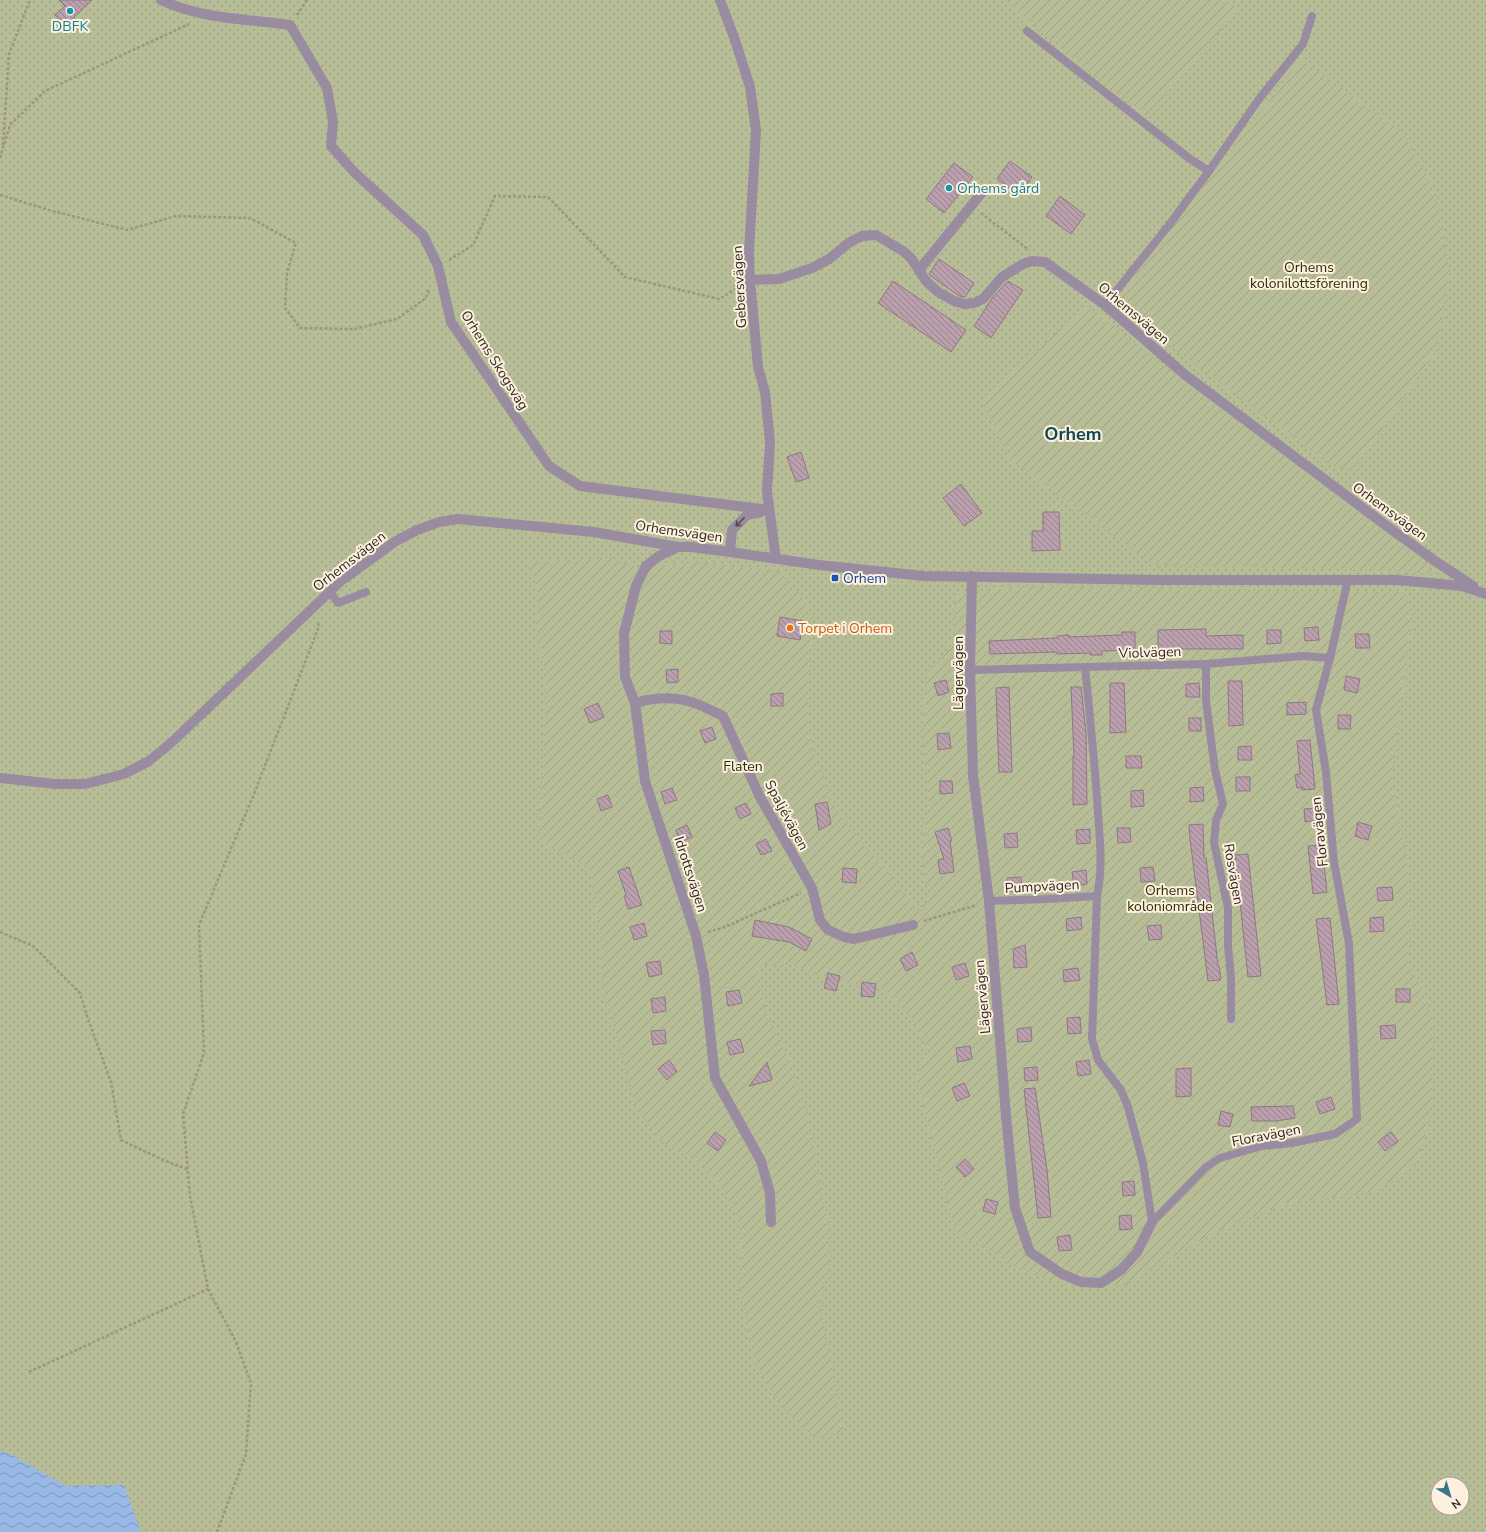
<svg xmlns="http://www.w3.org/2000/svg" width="1486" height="1532" viewBox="0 0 1486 1532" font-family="'Nunito Sans',sans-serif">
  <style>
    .park { fill: url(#park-dots); fill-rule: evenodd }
    .garden { fill: url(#garden-furrows) }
    .water { fill: url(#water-waves) }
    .building { fill: url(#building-back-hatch); stroke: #8f7783 }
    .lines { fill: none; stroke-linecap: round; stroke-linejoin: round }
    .path { stroke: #9f9384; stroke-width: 2.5; stroke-dasharray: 3 2; stroke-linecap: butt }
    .lane { stroke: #998ca1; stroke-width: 8 }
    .street { stroke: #998ca1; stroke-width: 10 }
    .oneway { stroke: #544c4e }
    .culture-dot { fill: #0f9aa8; stroke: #fef0df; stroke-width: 1.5 }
    .transit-dot { fill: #1a4fb4; stroke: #fef0df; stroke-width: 1.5 }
    .food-dot { fill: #e8710a; stroke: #fef0df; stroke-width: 1.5 }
    .labels { text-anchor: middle; stroke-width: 4; stroke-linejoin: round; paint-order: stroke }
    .culture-label { font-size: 14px; fill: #0d838f; stroke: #fef0df }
    .park-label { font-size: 14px; fill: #2b2f04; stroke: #fef0df }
    .street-label { font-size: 14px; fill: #2f2921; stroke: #fef0df }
    .transit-label { font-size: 14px; fill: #164399; stroke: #fef0df; text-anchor: start }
    .food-label { font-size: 14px; fill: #c56008; stroke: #fef0df; text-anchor: start }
    .district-label { font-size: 18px; font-weight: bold; fill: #0e4855; stroke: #fef0df }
  </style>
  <defs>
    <pattern id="park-dots" width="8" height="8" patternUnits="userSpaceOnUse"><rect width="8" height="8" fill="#b7bd96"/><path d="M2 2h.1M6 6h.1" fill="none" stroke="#9ea281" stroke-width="1.8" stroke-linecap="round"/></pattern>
    <pattern id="garden-furrows" width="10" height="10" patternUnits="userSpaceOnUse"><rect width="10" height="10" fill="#b7bd96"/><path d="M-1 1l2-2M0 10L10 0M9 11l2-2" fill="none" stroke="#9ea281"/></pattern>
    <pattern id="water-waves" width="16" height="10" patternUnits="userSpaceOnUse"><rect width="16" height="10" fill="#98b9e6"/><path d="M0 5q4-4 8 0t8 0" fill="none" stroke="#7c96ba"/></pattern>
    <pattern id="building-back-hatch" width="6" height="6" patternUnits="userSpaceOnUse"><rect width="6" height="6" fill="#b9a0ac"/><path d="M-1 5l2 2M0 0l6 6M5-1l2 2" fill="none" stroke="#97828c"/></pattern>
  </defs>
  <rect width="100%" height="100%" fill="#f3e2cd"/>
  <path class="park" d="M 0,0 L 1486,0 L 1486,1532 L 0,1532 ZM 1438,1484 L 1462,1484 L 1462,1508 L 1438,1508 Z"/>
  <g class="garden">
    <path d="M 1004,0 L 1227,0 L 1238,9 L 1148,115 L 1108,89 Z"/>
    <path d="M 1304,61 L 1403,132 L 1437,195 L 1450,274 L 1437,350 L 1351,473 L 1328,463 L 1113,304 L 1298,63 Z"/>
    <path d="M 1087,305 L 1175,374 L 1441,574 L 1330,569 L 1153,565 L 1008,458 L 982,401 Z"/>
    <path d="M 612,558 L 638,568 L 694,561 L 781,571 L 813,611 L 808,704 L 812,747 L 831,799 L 851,829 L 891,875 L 920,913 L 929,897 L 925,878 L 921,852 L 929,798 L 922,740 L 927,673 C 938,662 950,652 954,635 C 957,621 951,606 958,593 L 1027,586 L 1153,587 L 1334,592 L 1404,592 L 1413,612 L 1392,776 L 1410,879 L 1411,928 L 1408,962 L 1422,987 L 1435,1023 L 1433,1045 L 1433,1109 L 1416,1165 L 1373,1192 L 1285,1204 L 1211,1234 L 1125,1285 L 1077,1289 L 1021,1271 L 954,1231 L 916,1077 L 928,1052 L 913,1022 L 885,989 L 873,989 L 828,979 L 791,965 L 758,965 L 763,1002 L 791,1064 L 810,1123 L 828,1222 L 830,1267 L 819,1305 L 825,1329 L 844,1431 L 816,1440 L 777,1401 L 754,1363 L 739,1289 L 741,1232 L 731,1205 L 713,1177 L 693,1161 L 658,1139 L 635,1107 L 617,1037 L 601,991 L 601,947 L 595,895 L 588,867 L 538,841 L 546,690 L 537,623 L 538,591 L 528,562 Z"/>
  </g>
  <path class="water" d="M 0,1451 L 12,1455 L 66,1486 L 124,1485 L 141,1532 L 0,1532 Z"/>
  <g class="building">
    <path d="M 59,0 L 92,0 L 65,26 L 55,15 L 65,6 Z"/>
    <path d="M 1010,161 L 1032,177 L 1019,195 L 997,179 Z"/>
    <path d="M 954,163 L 973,177 L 944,213 L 926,199 Z"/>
    <path d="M 1060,196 L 1085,215 L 1071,234 L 1046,216 Z"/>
    <path d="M 939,259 L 974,283 L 965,297 L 959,296 L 931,276 L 929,274 Z"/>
    <path d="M 893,281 L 966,330 L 951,352 L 878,303 Z"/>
    <path d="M 1008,281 L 1023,290 L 991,338 L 974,326 L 993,297 Z"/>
    <path d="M 801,452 L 809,478 L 796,482 L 787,457 Z"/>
    <path d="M 961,484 L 982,513 L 964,526 L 943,498 Z"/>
    <path d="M 1043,512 L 1059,512 L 1060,550 L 1032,551 L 1032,531 L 1043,531 Z"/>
    <path d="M 780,617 L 803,621 L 800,640 L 777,636 Z"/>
    <path d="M 1318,627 L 1319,640 L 1305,641 L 1304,628 Z"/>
    <path d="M 1206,629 L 1206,636 L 1243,635 L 1243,649 L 1158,649 L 1158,630 Z"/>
    <path d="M 1267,630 L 1281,630 L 1281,643 L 1267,644 Z"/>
    <path d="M 660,631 L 672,631 L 672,644 L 660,643 Z"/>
    <path d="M 1122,632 L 1135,632 L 1135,650 L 1102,651 L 1102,655 L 1090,655 L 1090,653 L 1057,654 L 1057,652 L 990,654 L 989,641 L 1057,638 L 1057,636 L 1069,635 L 1069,637 L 1122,635 Z"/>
    <path d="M 1355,634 L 1369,634 L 1370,648 L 1356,648 Z"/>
    <path d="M 678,669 L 678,682 L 667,683 L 666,670 Z"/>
    <path d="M 1346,676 L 1360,679 L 1357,693 L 1344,690 Z"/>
    <path d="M 946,680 L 949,692 L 938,696 L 934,683 Z"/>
    <path d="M 1228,681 L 1242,681 L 1243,725 L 1229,726 Z"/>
    <path d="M 1110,683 L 1124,683 L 1126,732 L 1110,733 Z"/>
    <path d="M 1199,683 L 1200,697 L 1186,697 L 1186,684 Z"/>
    <path d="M 1009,687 L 1012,772 L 999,772 L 996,688 Z"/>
    <path d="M 1071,687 L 1081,687 L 1086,733 L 1087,804 L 1073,805 L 1073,756 L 1074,756 Z"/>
    <path d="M 783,693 L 783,706 L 771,706 L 771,694 Z"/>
    <path d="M 1306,702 L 1306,714 L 1287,715 L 1287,703 Z"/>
    <path d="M 598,703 L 604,717 L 590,723 L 584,709 Z"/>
    <path d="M 1338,715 L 1351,715 L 1350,729 L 1338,729 Z"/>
    <rect x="1189" y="718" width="12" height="13"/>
    <path d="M 712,727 L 716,739 L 705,743 L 700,731 Z"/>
    <path d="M 949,733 L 951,748 L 938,750 L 937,734 Z"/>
    <path d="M 1310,740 L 1315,789 L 1302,790 L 1302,787 L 1297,788 L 1295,775 L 1300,774 L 1297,741 Z"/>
    <path d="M 1251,746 L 1252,760 L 1238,760 L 1238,747 Z"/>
    <path d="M 1126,756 L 1141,756 L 1142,768 L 1126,768 Z"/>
    <rect x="1236" y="777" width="14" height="14"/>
    <path d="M 940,781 L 952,781 L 953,793 L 940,794 Z"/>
    <path d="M 1203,787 L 1204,801 L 1190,802 L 1190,788 Z"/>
    <path d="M 672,788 L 677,800 L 665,804 L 661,792 Z"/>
    <path d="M 1143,790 L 1144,806 L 1131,807 L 1131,791 Z"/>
    <path d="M 608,795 L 612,807 L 601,811 L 597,799 Z"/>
    <path d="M 827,802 L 831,824 L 819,830 L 815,804 Z"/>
    <path d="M 746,803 L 751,814 L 740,819 L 735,808 Z"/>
    <path d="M 1318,808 L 1319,820 L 1305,822 L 1304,809 Z"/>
    <path d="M 1358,822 L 1372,826 L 1368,840 L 1355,836 Z"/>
    <path d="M 1203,824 L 1204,858 L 1206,858 L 1218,966 L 1219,966 L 1221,980 L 1208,981 L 1190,839 L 1189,825 Z"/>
    <path d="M 687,825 L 692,837 L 681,842 L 676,830 Z"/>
    <path d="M 948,828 L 952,841 L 950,841 L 954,872 L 940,874 L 938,860 L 944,859 L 935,832 Z"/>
    <path d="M 1117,828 L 1130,828 L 1131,842 L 1118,843 Z"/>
    <path d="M 1090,829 L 1090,843 L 1077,844 L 1076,830 Z"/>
    <path d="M 1017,833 L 1018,847 L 1005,848 L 1004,834 Z"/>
    <path d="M 766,839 L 772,851 L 761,855 L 756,844 Z"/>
    <path d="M 1322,845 L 1327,892 L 1313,894 L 1308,846 Z"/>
    <path d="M 1248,854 L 1261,976 L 1248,977 L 1235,855 Z"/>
    <path d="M 629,867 L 642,905 L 628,909 L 624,896 L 626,895 L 618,871 Z"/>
    <path d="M 1153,867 L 1155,881 L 1141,882 L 1140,868 Z"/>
    <path d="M 843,868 L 857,869 L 856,883 L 842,882 Z"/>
    <path d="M 1086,870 L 1087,884 L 1074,886 L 1072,872 Z"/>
    <path d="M 1021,877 L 1022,891 L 1009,892 L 1007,878 Z"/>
    <path d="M 1392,887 L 1393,900 L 1378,901 L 1377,888 Z"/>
    <path d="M 1081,917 L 1082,929 L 1067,931 L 1066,919 Z"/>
    <path d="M 1383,917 L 1384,931 L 1370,932 L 1370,918 Z"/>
    <path d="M 1330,918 L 1339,1004 L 1327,1005 L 1316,919 Z"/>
    <path d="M 755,920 L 789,927 L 812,939 L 806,951 L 789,942 L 752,936 Z"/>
    <path d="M 644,923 L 647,936 L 634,940 L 630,927 Z"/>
    <path d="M 1161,925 L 1162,939 L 1149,940 L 1147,926 Z"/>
    <path d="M 1025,945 L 1027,967 L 1014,968 L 1013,949 Z"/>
    <path d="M 912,952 L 918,965 L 906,971 L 900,959 Z"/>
    <path d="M 660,961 L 662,974 L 649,977 L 646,963 Z"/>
    <path d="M 965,963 L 969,976 L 956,980 L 952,967 Z"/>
    <path d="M 1078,968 L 1080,980 L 1064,982 L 1063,970 Z"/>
    <path d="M 828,973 L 840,976 L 836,991 L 824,988 Z"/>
    <path d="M 862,982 L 876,984 L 874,997 L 861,996 Z"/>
    <rect x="1396" y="989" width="14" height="13"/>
    <path d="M 739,990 L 742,1003 L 728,1006 L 726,992 Z"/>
    <path d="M 665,997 L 666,1011 L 653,1013 L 651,999 Z"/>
    <path d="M 1080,1017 L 1081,1033 L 1068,1034 L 1067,1018 Z"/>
    <path d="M 1395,1025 L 1396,1038 L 1381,1039 L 1380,1026 Z"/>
    <path d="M 1031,1027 L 1032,1041 L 1018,1042 L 1017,1029 Z"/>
    <path d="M 665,1030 L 666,1043 L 653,1045 L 651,1031 Z"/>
    <path d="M 740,1039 L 744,1052 L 730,1055 L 727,1042 Z"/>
    <path d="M 970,1046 L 972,1059 L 958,1062 L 956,1048 Z"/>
    <path d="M 669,1060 L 677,1071 L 667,1080 L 658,1069 Z"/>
    <path d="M 1089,1060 L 1091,1074 L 1078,1076 L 1076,1062 Z"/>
    <path d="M 767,1062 L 772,1080 L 749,1086 Z"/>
    <path d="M 1037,1067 L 1038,1080 L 1025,1081 L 1024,1068 Z"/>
    <path d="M 1191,1068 L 1191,1096 L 1176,1097 L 1176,1069 Z"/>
    <path d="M 964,1083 L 970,1096 L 957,1101 L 952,1088 Z"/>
    <path d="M 1035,1088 L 1047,1170 L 1051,1217 L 1038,1218 L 1024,1089 Z"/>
    <path d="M 1331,1097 L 1335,1109 L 1320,1114 L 1316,1102 Z"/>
    <path d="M 1293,1106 L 1295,1118 L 1277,1121 L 1252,1121 L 1251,1107 Z"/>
    <path d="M 1221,1111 L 1233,1114 L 1230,1127 L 1218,1125 Z"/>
    <path d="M 715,1132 L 726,1140 L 718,1151 L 707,1143 Z"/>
    <path d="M 1391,1132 L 1398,1141 L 1385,1151 L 1378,1142 Z"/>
    <path d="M 965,1159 L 974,1169 L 965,1177 L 956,1167 Z"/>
    <path d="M 1134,1181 L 1135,1195 L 1123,1196 L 1122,1182 Z"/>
    <path d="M 986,1199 L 998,1202 L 995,1214 L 983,1211 Z"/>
    <path d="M 1131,1215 L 1132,1229 L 1120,1230 L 1119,1216 Z"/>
    <path d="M 1070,1235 L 1072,1250 L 1059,1251 L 1057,1237 Z"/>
  </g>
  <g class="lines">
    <g class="path">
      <path d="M 297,15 L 307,0"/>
      <path d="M 3,145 L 9,54 L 30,0"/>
      <path d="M 0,158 L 10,125 L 45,91 L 189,24"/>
      <path d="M 0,195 L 49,210 L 127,230 L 176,216 L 250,218 L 296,243 L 287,273 L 285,308 L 300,328 L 354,329 L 397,319 L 426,298 L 429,289"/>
      <path d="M 981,213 L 1029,250"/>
      <path d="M 449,260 L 473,245 L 495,196 L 548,197 L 625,277 L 719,299 L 739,287"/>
      <path d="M 924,921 L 977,905"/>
      <path d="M 0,932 L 33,946 L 80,993 L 88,1019 L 111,1082 L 121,1140 L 163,1160 L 189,1170"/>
      <path d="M 708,932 L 725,927 L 801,893"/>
      <path d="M 29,1372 L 208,1289"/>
      <path d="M 217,1532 L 246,1454 L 251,1383 L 236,1342 L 208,1289 L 190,1196 L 183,1114 L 204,1053 L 199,925 L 254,794 L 319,626 L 317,621"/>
    </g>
    <g class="lane">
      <path d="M 1027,31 L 1190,159 L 1209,171"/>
      <path d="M 1105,305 L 1169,225 L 1209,171 L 1259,99 L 1303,44 L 1312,16"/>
      <path d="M 330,592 L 338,603 L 366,592"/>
      <path d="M 1206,664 L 1206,701 L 1215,770 L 1223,804 L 1216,820 L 1214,843 L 1228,908 L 1228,946 L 1231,978 L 1231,1019"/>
      <path d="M 1085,667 C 1090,716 1095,765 1098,813 C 1100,840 1103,869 1097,896 L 1092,1039 L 1098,1060 L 1121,1090 L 1128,1107 L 1143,1163 L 1152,1222 L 1206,1167 L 1220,1158 L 1262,1146 L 1292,1143 L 1335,1134 L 1357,1119 L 1349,944 L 1334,862 L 1326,772 L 1316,710 L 1330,658 L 1348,579"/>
      <path d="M 970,670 L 1206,664 L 1303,656 L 1330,658"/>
      <path d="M 989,901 L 1047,899 L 1097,896"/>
    </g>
    <g class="street">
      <path d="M 161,0 C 201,19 247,19 290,25 L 327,88 L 333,122 L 331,146 L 354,172 L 423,235 L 438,266 L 451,322 L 549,466 L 580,486 L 769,510"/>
      <path d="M 720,0 L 735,40 L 750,87 L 756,130 L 749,253 L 750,280 L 758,367 L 765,392 L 770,442 L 767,492 L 776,559"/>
      <path d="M 919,270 L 984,190"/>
      <path d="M 750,280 L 779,279 L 812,268 L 829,259 L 850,242 L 862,236 L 876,235 L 903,251 L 911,258 L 926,281 L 938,292 L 954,301 L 964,304 L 974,303 L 983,299 L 1002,277 L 1023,264 L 1032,261 L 1045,262 L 1105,305 L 1184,374 L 1388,527 L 1435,561 L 1473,586"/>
      <path d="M 678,547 L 659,556 L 646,566 L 636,586 L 624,633 L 625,677 L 635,703 L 645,781 L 696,936 L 704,975 L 715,1078 L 761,1161 L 770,1193 L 771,1222"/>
      <path d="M 730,552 L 732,530 L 747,515 L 761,512"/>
      <path d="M 972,576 L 970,670 L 973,775 L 989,901 L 1006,1116 L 1015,1208 L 1030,1252 L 1062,1274 L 1081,1282 L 1101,1283 L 1121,1270 L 1137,1252 L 1152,1222"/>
      <path d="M 635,703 C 653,698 672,696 691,702 C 702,705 712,711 723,716 L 760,797 L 812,888 L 820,920 L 828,930 L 844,937 L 854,939 L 913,925"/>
      <path d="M 0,778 L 55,784 L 85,784 L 124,774 L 149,761 L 172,742 L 341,581 L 396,541 L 417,530 L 439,522 L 458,519 L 594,532 L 678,547 L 691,547 L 730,552 L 819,565 L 924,576 L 1157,580 L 1397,580 L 1462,586 L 1486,594"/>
    </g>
  </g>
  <defs><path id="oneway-shaft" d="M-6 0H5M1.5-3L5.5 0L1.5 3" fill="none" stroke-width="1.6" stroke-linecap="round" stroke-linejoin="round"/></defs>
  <use class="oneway" href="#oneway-shaft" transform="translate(740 522) rotate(135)"/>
  <g class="culture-dot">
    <circle cx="70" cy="11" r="4"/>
    <circle cx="949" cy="188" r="4"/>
  </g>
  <rect class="transit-dot" x="831" y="574" width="8" height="8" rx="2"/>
  <circle class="food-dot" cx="790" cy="628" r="4"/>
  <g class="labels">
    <g class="culture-label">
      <text x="70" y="31">DBFK</text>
      <text x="957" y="193" text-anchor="start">Orhems gård</text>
    </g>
    <g class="park-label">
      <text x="1309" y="272">Orhems<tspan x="1309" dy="16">kolonilottsförening</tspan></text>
      <text x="743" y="771">Flaten</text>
      <text x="1170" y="895">Orhems<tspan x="1170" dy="16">koloniområde</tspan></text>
    </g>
    <g class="street-label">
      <text transform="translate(739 287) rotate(-93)" y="5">Gebersvägen</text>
      <text transform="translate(1134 313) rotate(40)" y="5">Orhemsvägen</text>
      <text transform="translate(495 360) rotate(58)" y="5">Orhems Skogsväg</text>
      <text transform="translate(1390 511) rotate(36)" y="5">Orhemsvägen</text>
      <text transform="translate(679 531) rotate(8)" y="5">Orhemsvägen</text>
      <text transform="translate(349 561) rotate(-38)" y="5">Orhemsvägen</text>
      <text transform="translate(1150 652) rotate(-2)" y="5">Violvägen</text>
      <text transform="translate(958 673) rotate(-90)" y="5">Lägervägen</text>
      <text transform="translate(787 815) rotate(62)" y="5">Spaljévägen</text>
      <text transform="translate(1319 832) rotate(-96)" y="5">Floravägen</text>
      <text transform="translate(691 874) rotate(72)" y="5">Idrottsvägen</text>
      <text transform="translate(1234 874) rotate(80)" y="5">Rosvägen</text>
      <text transform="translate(1042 886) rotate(-3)" y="5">Pumpvägen</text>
      <text transform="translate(982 997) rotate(-95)" y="5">Lägervägen</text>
      <text transform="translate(1266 1135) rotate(-11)" y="5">Floravägen</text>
    </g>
    <g class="transit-label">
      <text x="843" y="583">Orhem</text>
    </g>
    <g class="food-label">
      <text x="798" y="633">Torpet i Orhem</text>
    </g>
    <g class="district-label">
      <text x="1073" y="440">Orhem</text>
    </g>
  </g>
  <g transform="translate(1450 1496) rotate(142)"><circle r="19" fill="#fef0df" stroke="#aba093"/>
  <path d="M0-3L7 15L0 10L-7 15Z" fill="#357889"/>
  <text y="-6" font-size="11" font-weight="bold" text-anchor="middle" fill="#2f2921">N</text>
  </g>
</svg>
